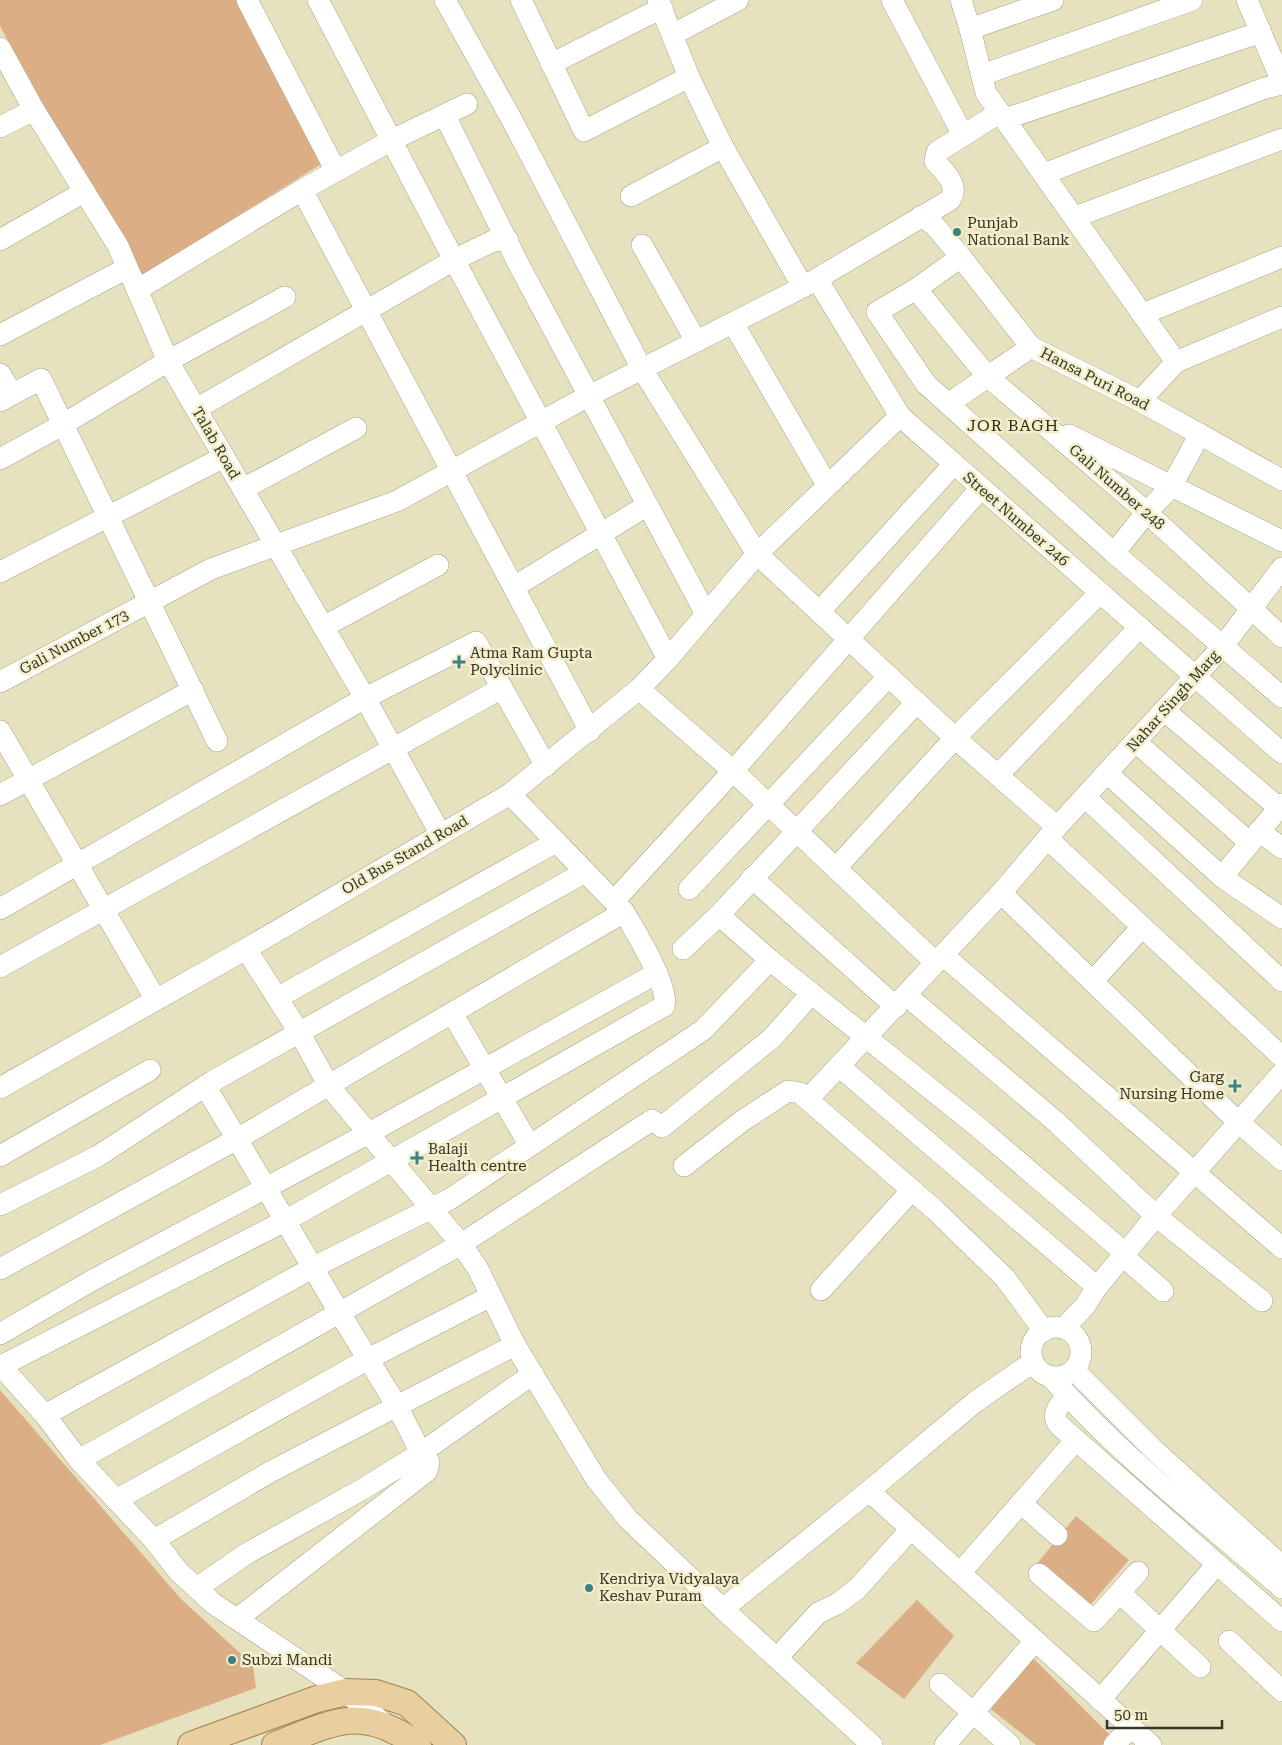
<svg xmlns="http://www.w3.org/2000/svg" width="1282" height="1745" viewBox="0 0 1282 1745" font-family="'Roboto Serif',serif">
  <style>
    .green { fill: #dcae86 }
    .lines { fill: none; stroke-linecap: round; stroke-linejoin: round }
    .minor-casing { stroke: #a9a484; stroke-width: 22 }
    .major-casing { stroke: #a1844c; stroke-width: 28 }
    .minor { stroke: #fff; stroke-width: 21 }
    .major { stroke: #e9cfa0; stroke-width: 26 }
    .poi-dot { fill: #3b8383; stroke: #f3eecc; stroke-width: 2 }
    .labels { text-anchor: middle; stroke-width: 5; stroke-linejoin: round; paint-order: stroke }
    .poi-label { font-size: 15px; fill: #373528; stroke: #f3eecc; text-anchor: start }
    .street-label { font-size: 15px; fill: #373528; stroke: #f3eecc }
    .neighbourhood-label { font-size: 16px; letter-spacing: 1px; fill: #322d10; stroke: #f3eecc }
  </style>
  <rect width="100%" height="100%" fill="#e6e1bf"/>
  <g class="green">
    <path d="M 0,0 L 240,0 L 326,161 L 138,278 L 0,26 Z"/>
    <path d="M 0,1390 L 181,1599 L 253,1665 L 256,1688 L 100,1745 L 0,1745 Z"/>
    <path d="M 1076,1516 L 1129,1560 L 1086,1610 L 1035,1566 Z"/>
    <path d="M 917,1600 L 954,1636 L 904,1699 L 856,1663 Z"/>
    <path d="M 1025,1650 L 1111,1736 L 1102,1745 L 1036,1745 L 982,1702 Z"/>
  </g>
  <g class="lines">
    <g class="minor-casing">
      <g id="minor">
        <path d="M 247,0 L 336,171 L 302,190 L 590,731"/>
        <path d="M 318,0 L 444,241 L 668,659"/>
        <path d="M 445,0 L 512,120 L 642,369 L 757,554 L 955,738 L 1057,827 L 1001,893 L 808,1099"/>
        <path d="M 521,0 L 584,131 L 689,77"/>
        <path d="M 658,0 L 689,77 L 723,147 L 803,287"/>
        <path d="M 892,0 L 963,135"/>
        <path d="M 961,0 L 970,29"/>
        <path d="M 1053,0 L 970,29 L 986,93 L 1176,362 L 1140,401"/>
        <path d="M 1247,0 L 1282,82"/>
        <path d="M 672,35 L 738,0"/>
        <path d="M 0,48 L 34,110 L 118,246 L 168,361 L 365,698 L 440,833"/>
        <path d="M 551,64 L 662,8"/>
        <path d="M 982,75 L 1192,0"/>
        <path d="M 445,116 L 520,267 L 706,614"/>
        <path d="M 1005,119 L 1261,32"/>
        <path d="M 0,127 L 34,110"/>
        <path d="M 336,171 L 392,140 L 467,104"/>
        <path d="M 1044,174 L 1262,89 L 1282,84"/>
        <path d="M 631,196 L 723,147"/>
        <path d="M 921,216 L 935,226 L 961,257 L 1031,347 L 1140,401 L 1282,480"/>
        <path d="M 1075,217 L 1282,139"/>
        <path d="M 0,240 L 84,192"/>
        <path d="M 642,245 L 696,341"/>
        <path d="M 961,257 L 916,289 L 877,312 L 926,384 L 1114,553 L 1282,697"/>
        <path d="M 817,279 L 900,416 L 1282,753"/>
        <path d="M 916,289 L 987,376 L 1143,509 L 1282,637"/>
        <path d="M 137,290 L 302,190"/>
        <path d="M 1143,314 L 1282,257"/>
        <path d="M 733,323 L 827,485"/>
        <path d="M 0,335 L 127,268"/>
        <path d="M 1176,362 L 1282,317"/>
        <path d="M 0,374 L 12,394"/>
        <path d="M 0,401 L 41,379 L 217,741"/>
        <path d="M 948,404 L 1031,347"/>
        <path d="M 196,409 L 454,260 L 493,241 L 508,240"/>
        <path d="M 1069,435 L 1282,541"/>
        <path d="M 0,459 L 62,425 L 168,361 L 285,297"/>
        <path d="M 243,489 L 356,428"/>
        <path d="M 1114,553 L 1147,512 L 1171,487 L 1200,434"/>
        <path d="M 0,572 L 224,457"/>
        <path d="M 514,587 L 646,506"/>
        <path d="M 820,611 L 954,464"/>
        <path d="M 323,627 L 438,565"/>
        <path d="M 0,682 L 211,569 L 397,501 L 581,400 L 803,287 L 950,200 C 960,185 945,173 935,161 L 937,152 L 999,113"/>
        <path d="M 639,689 L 733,771 L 936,963"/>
        <path d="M 1165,711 L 1279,808"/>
        <path d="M 0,731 L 156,1000"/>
        <path d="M 1136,742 L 1250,843"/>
        <path d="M 1107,773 L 1222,877 L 1282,918"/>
        <path d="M 998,775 L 1140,627"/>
        <path d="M 0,795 L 193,690"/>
        <path d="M 1085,797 L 1282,981"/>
        <path d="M 1057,827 L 1223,646 L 1282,568"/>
        <path d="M 1259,831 L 1282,848"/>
        <path d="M 1048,839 L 1282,1057"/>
        <path d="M 836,868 L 955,738 L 1100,593"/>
        <path d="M 1222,877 L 1282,804"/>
        <path d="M 752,878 L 896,1007"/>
        <path d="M 689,889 L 889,676"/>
        <path d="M 1001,893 L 1234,1118 L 1282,1160"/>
        <path d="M 614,901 L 733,771 L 981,488"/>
        <path d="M 0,909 L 365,698 L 476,642 L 546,766"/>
        <path d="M 246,949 L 299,1032 L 329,1086 L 461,1244 L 478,1269 L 515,1345 L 596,1479 L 628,1519 L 723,1609"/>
        <path d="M 683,949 L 719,915 L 917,702"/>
        <path d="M 943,955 L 1282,1248"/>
        <path d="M 770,960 L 978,1127 L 1125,1253"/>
        <path d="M 0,967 L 502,688"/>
        <path d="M 1093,981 L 1141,928"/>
        <path d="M 906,995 L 1055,1121 L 1156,1216 L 1262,1301"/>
        <path d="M 277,998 L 556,842"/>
        <path d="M 452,1013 L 530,1146"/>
        <path d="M 840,1067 L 1097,1287"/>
        <path d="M 0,1088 L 246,949 L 510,794 L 639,689 L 668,659 L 757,554 L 900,416"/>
        <path d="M 0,1156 L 150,1070"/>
        <path d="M 684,1166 L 742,1121 L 788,1091 L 800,1093 L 935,1210 L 1005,1278 L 1044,1331"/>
        <path d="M 0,1205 L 98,1156 L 213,1081 L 585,872"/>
        <path d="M 1123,1256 L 1163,1291"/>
        <path d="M 0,1269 L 237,1139 L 205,1086"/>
        <path d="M 821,1290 L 912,1190"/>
        <circle cx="1056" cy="1352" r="25"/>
        <path d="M 1064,1328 L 1085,1306 L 1097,1287 L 1156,1216 L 1282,1073"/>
        <path d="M 0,1334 L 91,1281 L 369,1133 L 657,973"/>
        <path d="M 0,1365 L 45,1415 L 79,1460 L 154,1540"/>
        <path d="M 1,1366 L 285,1221 L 664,1006 C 670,987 635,931 624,912"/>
        <path d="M 1074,1370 L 1154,1450 L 1282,1566"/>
        <path d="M 1051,1377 C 1119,1455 1204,1520 1282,1588"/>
        <path d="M 1067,1396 C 1060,1405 1050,1414 1059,1425 L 1282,1621"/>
        <path d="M 45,1415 L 314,1267 L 450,1199 L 703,1030 L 770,960 L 719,915"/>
        <path d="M 79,1460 L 461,1244 L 652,1120 L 662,1127 L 772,1038 L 811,994"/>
        <path d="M 869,1491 L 1151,1745"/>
        <path d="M 116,1500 L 368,1359 L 491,1296"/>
        <path d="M 1021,1503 L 1057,1535"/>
        <path d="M 960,1573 L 1075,1441"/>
        <path d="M 1039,1574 L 1094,1621 L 1138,1572"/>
        <path d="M 197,1588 L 246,1554 L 361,1490 L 421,1453 L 533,1374"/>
        <path d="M 1120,1593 L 1200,1667"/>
        <path d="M 237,1619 L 427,1471 L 429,1462 L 421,1453 L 397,1406 L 515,1345"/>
        <path d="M 1229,1641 L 1282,1691"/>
        <path d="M 777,1658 L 818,1613 L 837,1604 L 857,1589 L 911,1529"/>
        <path d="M 940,1684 L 1010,1745"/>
        <path d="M 1100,1700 L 1217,1564"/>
        <path d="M 387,1726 L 346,1692 L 214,1604 L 179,1572 L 154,1540 L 270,1472 L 397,1406 L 339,1312 L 237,1139 L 624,912 L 510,794"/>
        <path d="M 872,1745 L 723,1609 L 869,1491 L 975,1402 L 1033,1362"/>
        <path d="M 945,1745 L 1035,1641"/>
        <path d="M 1114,1745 L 1131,1727"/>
      </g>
    </g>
    <g class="major-casing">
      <g id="major">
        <path d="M 191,1745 L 317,1699 L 346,1692 L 376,1693 L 407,1703 L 453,1745"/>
        <path d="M 275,1745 C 335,1722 360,1704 418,1745"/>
      </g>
    </g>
    <use href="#minor" class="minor"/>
    <use href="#major" class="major"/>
  </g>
  <g class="poi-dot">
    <circle cx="957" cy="232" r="5"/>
    <path d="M456.5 654.5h5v5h5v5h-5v5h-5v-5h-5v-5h5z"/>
    <path d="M1232.5 1078.5h5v5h5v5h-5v5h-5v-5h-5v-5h5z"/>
    <path d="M414.5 1150.5h5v5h5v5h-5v5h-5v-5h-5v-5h5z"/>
    <circle cx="589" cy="1588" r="5"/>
    <circle cx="232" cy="1660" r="5"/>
  </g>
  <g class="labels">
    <g class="poi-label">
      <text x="967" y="228">Punjab<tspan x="967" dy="17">National Bank</tspan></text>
      <text x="470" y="658">Atma Ram Gupta<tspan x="470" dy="17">Polyclinic</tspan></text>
      <text x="1224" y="1082" text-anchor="end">Garg<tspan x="1224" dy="17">Nursing Home</tspan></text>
      <text x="428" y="1154">Balaji<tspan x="428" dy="17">Health centre</tspan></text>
      <text x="599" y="1584">Kendriya Vidyalaya<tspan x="599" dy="17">Keshav Puram</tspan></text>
      <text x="242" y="1665">Subzi Mandi</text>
    </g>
    <g class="street-label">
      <text transform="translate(1095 379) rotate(27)" y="5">Hansa Puri Road</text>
      <text transform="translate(216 443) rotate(60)" y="5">Talab Road</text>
      <text transform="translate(1117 487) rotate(41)" y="5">Gali Number 248</text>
      <text transform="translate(1016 519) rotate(41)" y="5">Street Number 246</text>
      <text transform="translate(74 642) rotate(-28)" y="5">Gali Number 173</text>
      <text transform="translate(1173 701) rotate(-48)" y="5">Nahar Singh Marg</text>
      <text transform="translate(405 855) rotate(-30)" y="5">Old Bus Stand Road</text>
    </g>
    <g class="neighbourhood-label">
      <text x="1013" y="431">JOR BAGH</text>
    </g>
  </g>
  <path d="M1107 1720v8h115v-8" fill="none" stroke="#373528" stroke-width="2.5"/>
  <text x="1114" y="1720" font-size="15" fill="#373528" stroke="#f3eecc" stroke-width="4" paint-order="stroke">50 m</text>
</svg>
